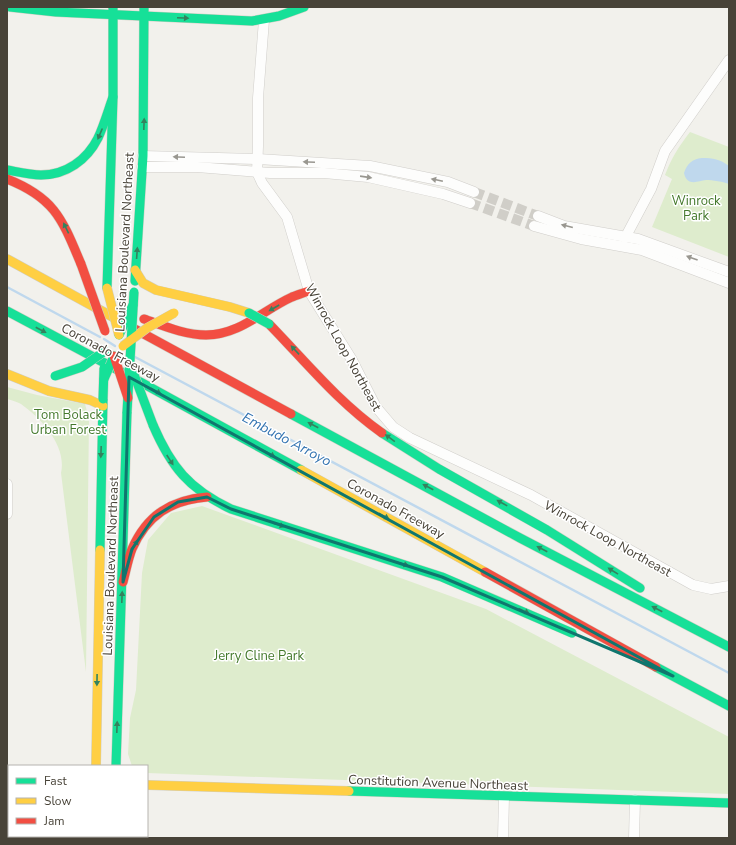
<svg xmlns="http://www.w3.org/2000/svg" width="736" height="845" viewBox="0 0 736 845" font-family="'Nunito Sans',sans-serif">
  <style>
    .green { fill: #deeccd }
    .water { fill: #bfd8ed }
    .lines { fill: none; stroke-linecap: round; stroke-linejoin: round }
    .stream { stroke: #bfd8ed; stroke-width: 2.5 }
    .street-tunnel { stroke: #d0cec8; stroke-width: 10; stroke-dasharray: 10 5; stroke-linecap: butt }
    .street-casing { stroke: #d0ceca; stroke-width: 11 }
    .fast-casing { stroke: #d0cec3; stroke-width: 10 }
    .slow-casing { stroke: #d0cec3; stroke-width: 10 }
    .jam-casing { stroke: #d0cec3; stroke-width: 10 }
    .street { stroke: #fdfdfc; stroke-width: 10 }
    .fast { stroke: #16e098; stroke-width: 9 }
    .slow { stroke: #ffcf43; stroke-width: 9 }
    .jam { stroke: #f24e42; stroke-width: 9 }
    .fast-bridge-casing { stroke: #d0cec3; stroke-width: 10; stroke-linecap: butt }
    .slow-bridge-casing { stroke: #d0cec3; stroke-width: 10; stroke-linecap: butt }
    .jam-bridge-casing { stroke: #d0cec3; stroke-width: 10; stroke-linecap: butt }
    .fast-bridge { stroke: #16e098; stroke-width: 9 }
    .slow-bridge { stroke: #ffcf43; stroke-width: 9 }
    .jam-bridge { stroke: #f24e42; stroke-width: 9 }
    .oneway { fill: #34825e }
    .oneway2 { fill: #999790 }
    .marked { fill: none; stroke: #0f766e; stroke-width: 3; stroke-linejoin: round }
    .labels { text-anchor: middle; stroke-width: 3; stroke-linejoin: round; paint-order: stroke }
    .park-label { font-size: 13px; fill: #44792c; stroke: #fff }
    .street-label { font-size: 13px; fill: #484338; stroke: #fff }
    .water-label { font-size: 14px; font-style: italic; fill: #3474b1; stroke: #fff }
  </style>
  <rect width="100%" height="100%" fill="#f2f1ec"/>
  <g class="green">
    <path d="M 690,132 L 729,147 L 729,257 L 652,227 L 672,179 L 665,175 C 671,159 679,146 690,132 Z"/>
    <path d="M 7,387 L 37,395 L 85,404 L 89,419 L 86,672 L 61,473 C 67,446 42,419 21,404 C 17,402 12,400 7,399 Z"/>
    <path d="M 202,506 L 486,609 L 729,737 L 729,794 L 147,773 L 147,766 L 132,766 L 128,754 L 130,718 L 136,690 L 142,573 L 148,540 L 171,513 Z"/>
  </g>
  <path class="water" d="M 702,158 C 713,158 720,159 729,166 L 729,184 C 724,182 712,180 706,180 C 698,181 687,187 684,173 C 687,164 692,159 702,158 Z"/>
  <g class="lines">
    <g class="stream">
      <path d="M 7,287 L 100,337"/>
      <path d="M 104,339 L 115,346"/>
      <path d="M 135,357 L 729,673"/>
    </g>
    <g class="street-tunnel">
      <path d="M 474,192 L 538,216"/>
      <path d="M 470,203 L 534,226"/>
    </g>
    <g class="street-casing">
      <g id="street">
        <path d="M 264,20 L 258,98 L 258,146 L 257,172 L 262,183 L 287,217 L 309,291 L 352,360 L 376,407 L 393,427 L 410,438 L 531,495 L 693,585 L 711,589 L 729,586"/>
        <path d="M 143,156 L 258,159 L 370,166 L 448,182 L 474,192"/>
        <path d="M 142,167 L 197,167 L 270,173 L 324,173 L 368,177 L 443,194 L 470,203"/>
        <path d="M 538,216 L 564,226 L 638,239 L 729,272"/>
        <path d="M 534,226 L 581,239 L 642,250 L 729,283"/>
        <path d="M 625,238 L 651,189 L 665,151 L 729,60"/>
        <path d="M 7,484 L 7,514"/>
        <path d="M 503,838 L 504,797"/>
        <path d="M 634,838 L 635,800"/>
      </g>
    </g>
    <g class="fast-casing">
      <g id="fast">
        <path d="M 10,7 L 56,12 L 252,21 L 279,16 L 304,7"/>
        <path d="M 7,170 C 18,172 30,175 41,175 C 66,175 87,160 98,138 C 104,125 108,111 113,97"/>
        <path d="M 135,281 L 143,156 L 144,7"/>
        <path d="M 107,288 L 113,97 L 113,7"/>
        <path d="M 7,311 L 144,384 L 301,470"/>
        <path d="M 291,414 L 520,538 L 729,647"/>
        <path d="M 153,425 C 171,467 189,489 231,509 L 442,577 L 572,633"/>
        <path d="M 382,433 L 439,469 L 547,530 L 640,588"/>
        <path d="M 100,550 L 103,399"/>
        <path d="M 656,667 L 729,706"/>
        <path d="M 116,766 L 127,412"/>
        <path d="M 349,791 L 729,803"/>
        <path d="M 93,836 L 93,838"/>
        <path d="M 114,836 L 114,838"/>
      </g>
    </g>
    <g class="slow-casing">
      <g id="slow">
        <path d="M 7,259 L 120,321"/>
        <path d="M 135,270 L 143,283 L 156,290 L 230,307 L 249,313"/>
        <path d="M 7,374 L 49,391 L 90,400 L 103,406"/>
        <path d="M 301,470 L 485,572"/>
        <path d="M 96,766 L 100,550"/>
        <path d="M 7,778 L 9,778"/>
        <path d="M 147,785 L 349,791"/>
      </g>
    </g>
    <g class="jam-casing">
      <g id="jam">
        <path d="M 7,179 C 55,198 62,219 81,264"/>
        <path d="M 144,319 C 164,326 185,335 206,335 C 240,335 263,310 292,297 C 297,295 303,293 309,291"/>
        <path d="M 120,321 L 291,414"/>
        <path d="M 269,324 C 306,362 338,402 382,433"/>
        <path d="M 485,572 L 656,667"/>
        <path d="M 123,582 C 126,571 128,559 132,549 C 147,515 171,500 207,497"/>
      </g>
    </g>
    <use href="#street" class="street"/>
    <use href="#fast" class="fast"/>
    <use href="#slow" class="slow"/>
    <use href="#jam" class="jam"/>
    <g class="fast-bridge-casing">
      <g id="fast-bridge">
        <path d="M 249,313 L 269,324"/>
        <path d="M 119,335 L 133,305"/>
        <path d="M 130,364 L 153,425"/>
        <path d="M 55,376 L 82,367 L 105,351"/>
        <path d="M 104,379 L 114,356"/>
        <path d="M 103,399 L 104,368"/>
        <path d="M 127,412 L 134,292"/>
      </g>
    </g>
    <g class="slow-bridge-casing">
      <g id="slow-bridge">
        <path d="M 107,288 L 119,335"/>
        <path d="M 123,346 L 147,328 L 174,313"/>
      </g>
    </g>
    <g class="jam-bridge-casing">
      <g id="jam-bridge">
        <path d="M 81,264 L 105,331"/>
        <path d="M 114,356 L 128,398"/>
      </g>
    </g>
    <use href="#fast-bridge" class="fast-bridge"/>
    <use href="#slow-bridge" class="slow-bridge"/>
    <use href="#jam-bridge" class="jam-bridge"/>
  </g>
  <defs><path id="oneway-solid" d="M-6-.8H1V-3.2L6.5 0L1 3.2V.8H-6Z"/></defs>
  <g class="oneway">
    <use href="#oneway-solid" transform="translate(183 18) rotate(3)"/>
    <use href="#oneway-solid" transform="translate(144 124) rotate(-88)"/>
    <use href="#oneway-solid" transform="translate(100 134) rotate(113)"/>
    <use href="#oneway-solid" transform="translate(66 228) rotate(-116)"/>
    <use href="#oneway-solid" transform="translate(137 253) rotate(-86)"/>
    <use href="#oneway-solid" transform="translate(274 308) rotate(150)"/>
    <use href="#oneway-solid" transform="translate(41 330) rotate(28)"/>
    <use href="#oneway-solid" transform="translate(295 350) rotate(-133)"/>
    <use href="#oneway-solid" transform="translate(156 391) rotate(29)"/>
    <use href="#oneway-solid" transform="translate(313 425) rotate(-152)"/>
    <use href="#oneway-solid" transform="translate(390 438) rotate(-144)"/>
    <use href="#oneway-solid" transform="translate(101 452) rotate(92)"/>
    <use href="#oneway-solid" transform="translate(270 454) rotate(29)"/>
    <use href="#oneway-solid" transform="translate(170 460) rotate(57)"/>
    <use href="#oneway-solid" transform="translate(428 487) rotate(-152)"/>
    <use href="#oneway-solid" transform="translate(502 503) rotate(-151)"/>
    <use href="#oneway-solid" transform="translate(384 516) rotate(29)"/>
    <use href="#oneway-solid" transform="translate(279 525) rotate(18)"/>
    <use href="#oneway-solid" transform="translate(135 545) rotate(-62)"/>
    <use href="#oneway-solid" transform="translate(542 549) rotate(-152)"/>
    <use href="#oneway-solid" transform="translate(403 564) rotate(18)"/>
    <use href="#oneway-solid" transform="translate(613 571) rotate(-148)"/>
    <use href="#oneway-solid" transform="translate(122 597) rotate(-88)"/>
    <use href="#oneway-solid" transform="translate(657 609) rotate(-152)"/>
    <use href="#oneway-solid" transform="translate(524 611) rotate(24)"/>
    <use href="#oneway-solid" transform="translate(97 680) rotate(91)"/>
    <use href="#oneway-solid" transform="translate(117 727) rotate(-88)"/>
  </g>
  <g class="oneway2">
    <use href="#oneway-solid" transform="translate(179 157) rotate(-178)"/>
    <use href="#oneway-solid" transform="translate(309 162) rotate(-178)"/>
    <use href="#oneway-solid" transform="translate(366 177) rotate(8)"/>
    <use href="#oneway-solid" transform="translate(437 180) rotate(-168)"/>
    <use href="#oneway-solid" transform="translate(567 226) rotate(-166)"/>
    <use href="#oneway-solid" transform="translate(692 258) rotate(-160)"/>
  </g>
  <path class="marked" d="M 129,377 L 673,676 L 442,577 L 231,509 L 207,497 L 178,502 L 154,517 L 132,549 L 123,582 Z"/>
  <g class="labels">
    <g class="park-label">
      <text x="696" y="205">Winrock<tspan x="696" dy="15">Park</tspan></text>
      <text x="68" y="419">Tom Bolack<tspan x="68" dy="15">Urban Forest</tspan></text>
      <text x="259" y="660">Jerry Cline Park</text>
    </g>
    <g class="street-label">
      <text transform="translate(124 242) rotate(-87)" y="5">Louisiana Boulevard Northeast</text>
      <text transform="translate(344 347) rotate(61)" y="5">Winrock Loop Northeast</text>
      <text transform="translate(111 352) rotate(28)" y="5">Coronado Freeway</text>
      <text transform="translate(396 508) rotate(29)" y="5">Coronado Freeway</text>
      <text transform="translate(608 538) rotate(29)" y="5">Winrock Loop Northeast</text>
      <text transform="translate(110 566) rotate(-88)" y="5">Louisiana Boulevard Northeast</text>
      <text transform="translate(438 782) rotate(2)" y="5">Constitution Avenue Northeast</text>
    </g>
    <g class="water-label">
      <text transform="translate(287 439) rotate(28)" y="5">Embudo Arroyo</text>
    </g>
  </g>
  <rect width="736" height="845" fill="none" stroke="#484338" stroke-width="16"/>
  <rect x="8" y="765" width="140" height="72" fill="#ffffff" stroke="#b6b4af"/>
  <rect x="16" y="778" width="20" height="6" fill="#16e098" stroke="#b6b4af"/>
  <text x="44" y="785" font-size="12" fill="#484338">Fast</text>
  <rect x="16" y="798" width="20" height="6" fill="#ffcf43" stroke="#b6b4af"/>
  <text x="44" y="805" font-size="12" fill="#484338">Slow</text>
  <rect x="16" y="818" width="20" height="6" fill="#f24e42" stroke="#b6b4af"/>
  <text x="44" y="825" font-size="12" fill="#484338">Jam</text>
</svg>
